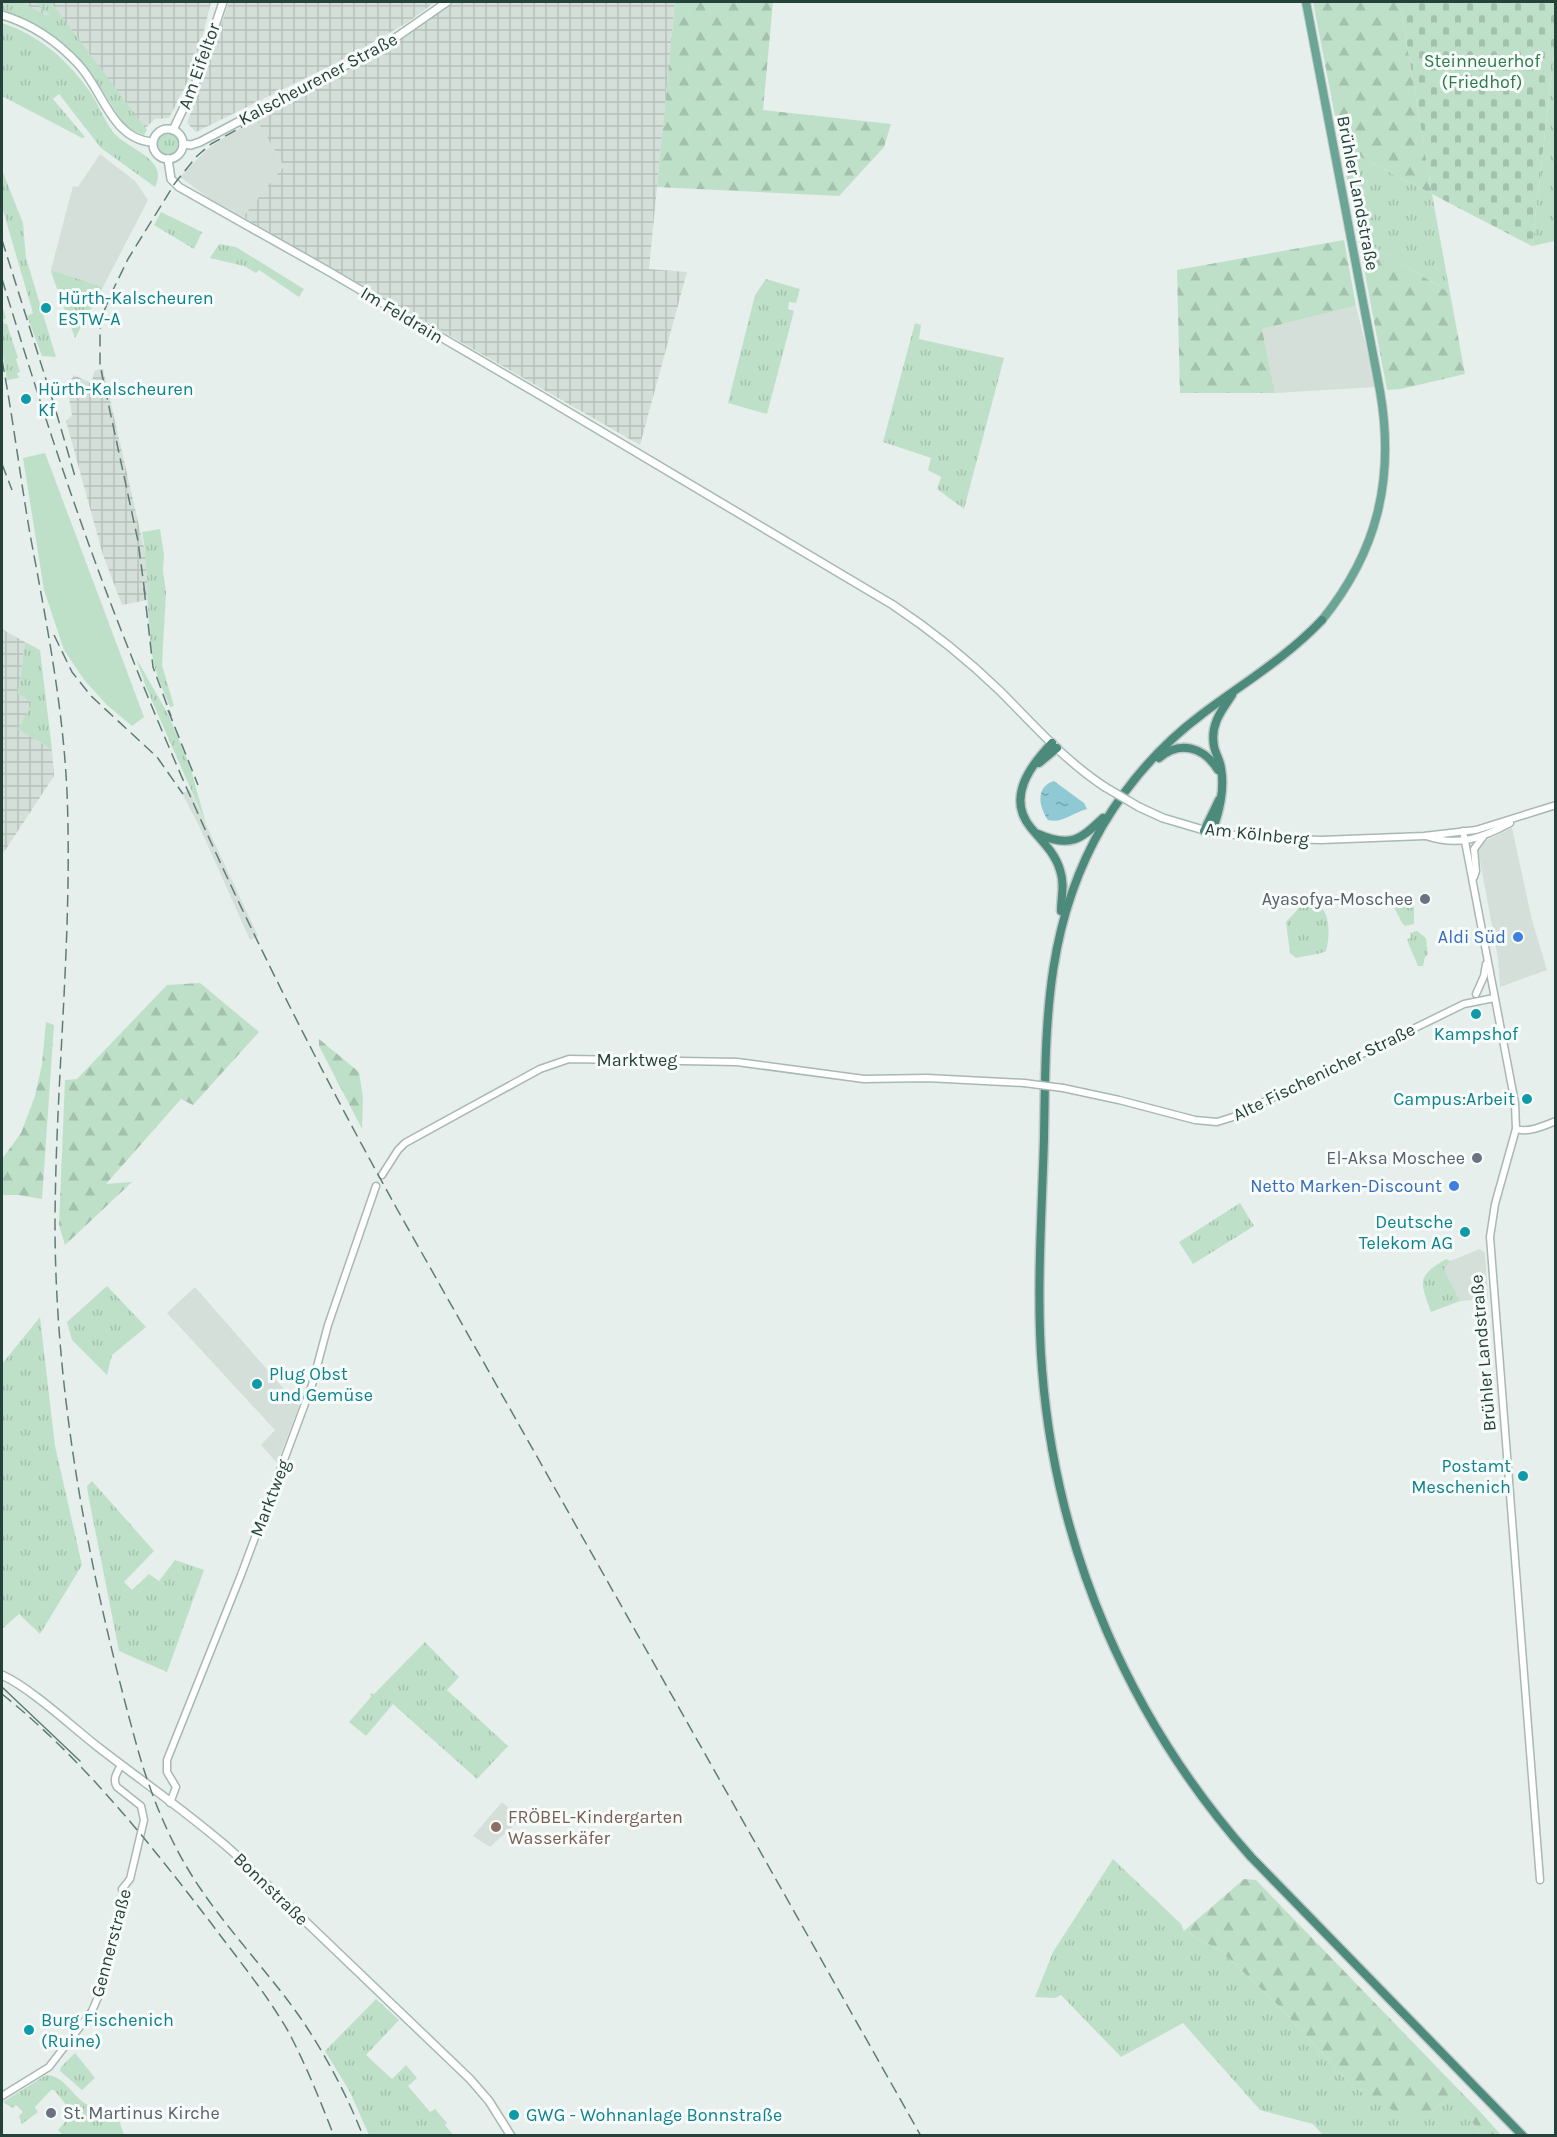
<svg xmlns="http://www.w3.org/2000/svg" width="1557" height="2137" viewBox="0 0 1557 2137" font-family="Karla,sans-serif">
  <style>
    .built { fill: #d4dfda }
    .industrial { fill: url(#industrial-grid) }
    .grass { fill: url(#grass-tufts) }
    .forest { fill: url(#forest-firs) }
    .cemetery { fill: url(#cemetery-stones) }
    .garden { fill: #bfe0c8 }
    .water { fill: url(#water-ripples) }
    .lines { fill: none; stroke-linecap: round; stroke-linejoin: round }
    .tertiary-casing { stroke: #a8b8b2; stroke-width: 9 }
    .secondary-casing { stroke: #a4bbb3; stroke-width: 10 }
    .primary-casing { stroke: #c2cac8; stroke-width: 10 }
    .trunk-casing { stroke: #c2cac8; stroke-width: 11 }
    .tertiary { stroke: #fff; stroke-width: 6 }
    .secondary { stroke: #fff; stroke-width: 7 }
    .primary { stroke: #6aa596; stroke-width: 8 }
    .trunk { stroke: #4c8a7c; stroke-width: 8 }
    .tram { stroke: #5f7d75; stroke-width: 1.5 }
    .rail { stroke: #5f7d75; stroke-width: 1.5; stroke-dasharray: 12 6; stroke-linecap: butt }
    .tertiary-bridge-casing { stroke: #a8b8b2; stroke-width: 9; stroke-linecap: butt }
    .secondary-bridge-casing { stroke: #a4bbb3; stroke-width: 10; stroke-linecap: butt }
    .tertiary-bridge { stroke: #fff; stroke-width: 6 }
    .secondary-bridge { stroke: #fff; stroke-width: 7 }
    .culture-dot { fill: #0f9aa8; stroke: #f7fbf9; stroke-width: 2 }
    .worship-dot { fill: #6b7280; stroke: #f7fbf9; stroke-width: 2 }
    .shop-dot { fill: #3f7fe0; stroke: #f7fbf9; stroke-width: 2 }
    .education-dot { fill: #8d6e63; stroke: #f7fbf9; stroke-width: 2 }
    .labels { text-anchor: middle; stroke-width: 6; stroke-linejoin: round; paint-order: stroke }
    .park-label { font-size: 18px; fill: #2d7a4b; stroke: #f7fbf9 }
    .street-label { font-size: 18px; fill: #24423a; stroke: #f7fbf9 }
    .culture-label { font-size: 18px; fill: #0d838f; stroke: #f7fbf9; text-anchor: start }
    .worship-label { font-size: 18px; fill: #5b616d; stroke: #f7fbf9; text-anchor: end }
    .shop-label { font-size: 18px; fill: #366cbe; stroke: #f7fbf9; text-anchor: end }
    .education-label { font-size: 18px; fill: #785e54; stroke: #f7fbf9; text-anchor: start }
  </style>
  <defs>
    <pattern id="industrial-grid" width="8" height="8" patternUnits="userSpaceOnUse" patternTransform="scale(1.5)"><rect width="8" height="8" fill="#d4dfda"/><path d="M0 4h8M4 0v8" fill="none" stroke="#b6c1bc"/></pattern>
    <pattern id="grass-tufts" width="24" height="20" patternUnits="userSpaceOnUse" patternTransform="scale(1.5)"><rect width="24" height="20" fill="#bfe0c8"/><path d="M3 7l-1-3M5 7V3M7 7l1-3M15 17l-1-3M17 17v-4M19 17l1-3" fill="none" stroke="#a4c1ad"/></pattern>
    <pattern id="forest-firs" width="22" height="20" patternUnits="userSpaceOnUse" patternTransform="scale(1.5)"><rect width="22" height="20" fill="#bfe0c8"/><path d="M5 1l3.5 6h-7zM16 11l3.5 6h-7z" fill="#a4c1ad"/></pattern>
    <pattern id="cemetery-stones" width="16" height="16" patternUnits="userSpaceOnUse" patternTransform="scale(1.5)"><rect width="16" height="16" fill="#bfe0c8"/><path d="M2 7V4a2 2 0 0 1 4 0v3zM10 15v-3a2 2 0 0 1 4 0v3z" fill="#a4c1ad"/></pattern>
    <pattern id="water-ripples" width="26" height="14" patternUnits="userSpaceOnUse" patternTransform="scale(1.5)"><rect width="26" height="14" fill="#8ec9d4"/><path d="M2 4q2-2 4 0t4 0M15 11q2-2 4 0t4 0" fill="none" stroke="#74a5ad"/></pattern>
  </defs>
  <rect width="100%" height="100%" fill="#e6efeb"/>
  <g class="built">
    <path d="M 256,119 L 284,166 L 243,217 L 210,199 L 180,177 L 205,151 L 223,138 Z"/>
    <path d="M 100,154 L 135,181 L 148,200 L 103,287 L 51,270 L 73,186 L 78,187 Z"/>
    <path d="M 1356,306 L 1376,387 L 1275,393 L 1262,329 Z"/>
    <path d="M 190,790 L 258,936 L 250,940 L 200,828 L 182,793 Z"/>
    <path d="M 1512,828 L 1532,920 L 1547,970 L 1500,987 L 1498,958 L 1478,850 L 1487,840 Z"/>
    <path d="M 1480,1249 L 1485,1253 L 1488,1299 L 1460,1301 L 1444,1269 L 1450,1261 Z"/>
    <path d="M 195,1287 L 299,1406 L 277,1463 L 261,1445 L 275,1430 L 167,1313 Z"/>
    <path d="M 502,1802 L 521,1819 L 490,1847 L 473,1836 Z"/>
  </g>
  <g class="industrial">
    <path d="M 14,2 L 211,2 L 195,68 L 169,118 L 155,119 L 144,129 L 67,32 Z"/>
    <path d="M 229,2 L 435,2 L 408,22 L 340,61 L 196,132 L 187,123 Z"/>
    <path d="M 454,2 L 675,2 L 649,269 L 687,272 L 640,445 L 243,217 L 284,166 L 256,119 L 368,59 Z"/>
    <path d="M 103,369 L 146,556 L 148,600 L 122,605 L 103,555 L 66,421 L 72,415 L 67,386 L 74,375 L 91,383 L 95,370 Z"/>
    <path d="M 2,629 L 25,642 L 18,694 L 33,703 L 18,729 L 52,750 L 54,776 L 2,855 Z"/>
  </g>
  <g class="grass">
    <path d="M 2,2 L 22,2 L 47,16 L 50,14 L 42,10 L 35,2 L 51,2 L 147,130 L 144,135 L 128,128 L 121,120 L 102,90 L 70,50 L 50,33 L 34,24 L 2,10 Z"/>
    <path d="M 2,23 C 39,35 68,60 90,92 C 99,105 104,120 113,132 C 128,150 170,159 155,187 L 101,148 L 59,94 L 53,99 L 85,137 L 82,138 L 2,96 Z"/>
    <path d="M 1555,45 L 1555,241 L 1532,246 Z"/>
    <circle cx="168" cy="144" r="11"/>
    <path d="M 1341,147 L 1432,194 L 1450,293 L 1358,237 Z"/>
    <path d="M 2,170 L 23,223 L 26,258 L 56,357 L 42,356 L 27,316 L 33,313 L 2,207 Z"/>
    <path d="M 161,212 L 202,232 L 194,249 L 154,225 Z"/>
    <path d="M 219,244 L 236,247 L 304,289 L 299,297 L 259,270 L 256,273 L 244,266 L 210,258 Z"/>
    <path d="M 51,270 L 103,287 L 75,338 L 52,275 Z"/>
    <path d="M 766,279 L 800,289 L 796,303 L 789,302 L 788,309 L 794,311 L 767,414 L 728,403 L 755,295 Z"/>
    <path d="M 2,305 L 6,318 L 3,320 L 5,324 L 7,324 L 18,358 L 16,359 L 20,372 L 17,373 L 19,378 L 7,380 L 2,350 Z"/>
    <path d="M 915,323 L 921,325 L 919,339 L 1004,358 L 964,509 L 937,489 L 941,477 L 928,470 L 931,458 L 883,442 Z"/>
    <path d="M 160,529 L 164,555 L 163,571 L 166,592 L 162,665 L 174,706 L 170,707 C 164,694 159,681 155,668 C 144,624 151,577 142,532 Z"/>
    <path d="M 25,642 L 40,650 L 52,750 L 18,729 L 32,703 L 18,694 Z"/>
    <path d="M 136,658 L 168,714 L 190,766 L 206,824 L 146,687 Z"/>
    <path d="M 1395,901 L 1403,901 L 1406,906 L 1413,903 L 1414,904 L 1414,924 L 1405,926 L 1402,923 L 1393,905 Z"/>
    <path d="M 1318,904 C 1331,914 1330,937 1326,951 C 1322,954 1303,956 1296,958 L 1290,953 L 1286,922 L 1299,908 Z"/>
    <path d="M 1417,931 L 1426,938 L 1428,954 L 1425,957 L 1423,966 L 1418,966 L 1407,940 L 1411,937 L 1410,933 Z"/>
    <path d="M 1240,1203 L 1254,1226 L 1193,1264 L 1179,1242 Z"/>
    <path d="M 1446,1259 L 1450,1261 L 1444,1269 L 1460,1301 L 1431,1312 C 1420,1281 1416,1277 1446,1259 Z"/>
    <path d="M 107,1286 L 146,1327 L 112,1355 L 107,1375 L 72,1340 L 67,1322 Z"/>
    <path d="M 40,1317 L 55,1446 L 82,1565 L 40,1634 L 19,1614 L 2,1629 L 2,1364 Z"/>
    <path d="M 92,1481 L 154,1551 L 124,1582 L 132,1590 L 149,1574 L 159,1581 L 175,1560 L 204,1570 L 167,1672 L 119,1651 L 88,1494 L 87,1486 Z"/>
    <path d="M 425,1642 L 459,1677 L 447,1690 L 508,1746 L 477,1779 L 393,1704 L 366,1736 L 349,1722 L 371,1697 L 370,1693 L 374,1694 Z"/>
    <path d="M 1113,1859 L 1181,1924 L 1184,1931 L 1220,1950 L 1275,2002 L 1353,2087 L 1432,2111 L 1460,2091 L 1474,2105 L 1464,2114 L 1484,2135 L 1323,2135 L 1313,2124 L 1260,2110 L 1183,2023 L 1121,2057 L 1061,1995 L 1055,1998 L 1035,1997 L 1053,1952 Z"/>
    <path d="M 376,1999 L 399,2020 L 366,2055 L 392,2079 L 406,2065 L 417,2078 L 408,2086 L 430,2112 L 435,2109 L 447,2123 L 445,2125 L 453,2135 L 369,2135 L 350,2092 L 325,2051 Z"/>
    <path d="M 75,2053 L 95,2078 L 82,2090 L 60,2071 L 61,2067 Z"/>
    <path d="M 46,2075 C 64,2076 70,2092 83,2102 C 93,2110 108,2109 117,2118 C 121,2123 122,2130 124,2135 L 63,2135 L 58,2130 L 73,2113 L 54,2090 L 51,2090 L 35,2107 L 38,2112 L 22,2124 L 19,2116 L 23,2112 L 16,2105 L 13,2108 L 3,2102 Z"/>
  </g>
  <g class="forest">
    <path d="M 675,2 L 773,2 L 763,110 L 891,124 L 884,147 L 839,196 L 657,187 Z"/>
    <path d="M 1313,2 L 1400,2 L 1432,194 L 1341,147 Z"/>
    <path d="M 1358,237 L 1450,293 L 1465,374 L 1401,389 L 1387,390 Z"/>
    <path d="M 1344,240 L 1356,306 L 1262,329 L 1275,393 L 1180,393 L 1177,270 Z"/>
    <path d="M 200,983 L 259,1032 L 193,1105 L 181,1099 L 106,1184 L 132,1182 L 65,1245 L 59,1225 L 65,1080 L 77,1079 L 167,985 Z"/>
    <path d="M 46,1022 L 54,1025 L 42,1199 L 18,1195 L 2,1195 L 2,1159 L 21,1133 L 35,1096 L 42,1064 Z"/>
    <path d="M 319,1039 L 359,1072 L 363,1097 L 362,1129 L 319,1046 Z"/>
    <path d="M 1244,1879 L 1256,1880 L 1460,2091 L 1432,2111 L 1396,2112 L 1387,2107 L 1353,2087 L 1275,2002 L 1220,1950 L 1184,1931 Z"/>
    <path d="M 1474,2105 L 1501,2135 L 1484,2135 L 1464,2114 Z"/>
  </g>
  <path class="cemetery" d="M 1400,2 L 1555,2 L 1555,45 L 1532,246 L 1432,194 Z"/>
  <path class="garden" d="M 45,453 L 144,717 L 132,726 L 107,705 L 85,681 L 64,650 L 44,590 L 23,458 Z"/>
  <path class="water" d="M 1054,781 L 1084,803 L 1087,809 C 1074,812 1062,824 1048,820 C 1039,807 1035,787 1054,781 Z"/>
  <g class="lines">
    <g class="tertiary-casing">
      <g id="tertiary">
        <path d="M 1463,831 L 1515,1103 L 1516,1129 L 1495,1204 L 1490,1237 L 1540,1880"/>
        <path d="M 1212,832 L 1258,838 L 1321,840 L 1424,836 L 1476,830 L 1556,805"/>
        <path d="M 1426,836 C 1459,847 1482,838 1510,823"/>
        <path d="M 1474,877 L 1476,871 L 1474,849 L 1483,837"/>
        <path d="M 1476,994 L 1484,976 L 1486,964"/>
        <path d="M 1063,1088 L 1119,1100 L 1195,1120 L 1217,1122 L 1233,1117 L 1464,1004 L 1494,998"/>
        <path d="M 1516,1129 C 1528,1133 1544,1126 1556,1121"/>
        <path d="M 382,1175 L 398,1150 L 405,1143 L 540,1069 L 569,1059 L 737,1062 L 864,1079 L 927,1078 L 1024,1083"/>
        <path d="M 170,1803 L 176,1787 L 167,1772 L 167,1760 L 241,1575 L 312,1385 L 328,1325 L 376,1186"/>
        <path d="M 2,2096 L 49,2067 L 92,2011 L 101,1990 L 119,1925 L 125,1900 L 122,1889 L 130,1879 L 144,1820 L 141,1806 L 117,1787 C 112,1779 117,1773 121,1765"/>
      </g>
    </g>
    <g class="secondary-casing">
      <g id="secondary">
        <path d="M 2,15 C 32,24 58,42 79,65 C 103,91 112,139 152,142"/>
        <circle cx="168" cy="144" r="15"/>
        <path d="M 173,130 L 196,82 L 223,2"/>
        <path d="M 183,144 L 191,145 L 200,142 L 388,43 L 447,2"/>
        <path d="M 168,159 L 171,179 L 179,187 L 328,271 L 545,398 L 893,605 C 932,631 967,659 1000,691 C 1033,724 1065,761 1105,787"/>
        <path d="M 1139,807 L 1163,818 L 1207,831"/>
        <path d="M 2,1675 C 32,1689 70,1725 98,1747 C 143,1782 190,1814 233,1852 L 470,2079 L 489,2101 L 511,2136"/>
      </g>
    </g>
    <g class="primary-casing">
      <path id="primary" d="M 1306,2 L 1380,391 C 1395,478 1378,551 1322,620"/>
    </g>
    <g class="trunk-casing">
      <g id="trunk">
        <path d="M 1322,620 C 1286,658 1242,684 1201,715 C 1161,745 1128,783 1103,825 C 1044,926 1046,1025 1044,1138 C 1042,1214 1036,1293 1042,1369 C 1056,1551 1130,1721 1251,1857 L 1523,2136"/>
        <path d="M 1052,743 C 1030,766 1006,798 1031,828 C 1042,841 1055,853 1060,870 C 1065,885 1061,897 1061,911"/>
        <path d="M 1159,758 C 1180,740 1204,747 1218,770"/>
        <path d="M 1039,763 L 1057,748"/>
        <path d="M 1204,831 L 1219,800"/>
        <path d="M 1212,832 C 1219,812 1225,790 1221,768 C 1220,760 1215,753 1214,746 C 1210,725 1221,711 1232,695"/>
        <path d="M 1038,834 C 1070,848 1080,840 1103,818"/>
      </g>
    </g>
    <use href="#tertiary" class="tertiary"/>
    <use href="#secondary" class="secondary"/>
    <use href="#primary" class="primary"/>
    <use href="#trunk" class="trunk"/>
    <path class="tram" d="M 2,1687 L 80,1761"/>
    <g class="rail">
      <path d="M 2,240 L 55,408 L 76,480"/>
      <path d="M 2,279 C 39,400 78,522 125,640 C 202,836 295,1025 397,1209 L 921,2136"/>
      <path d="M 2,360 C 13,418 20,476 30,534 C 46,620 63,705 67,792 C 73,938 55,1084 55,1230 C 56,1404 90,1576 136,1743 C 150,1794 170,1844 200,1888 C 231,1934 270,1974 302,2020 C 326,2056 347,2095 363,2136"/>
      <path d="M 2,464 L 12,490"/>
      <path d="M 144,588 L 153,667 L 171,716"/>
      <path d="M 145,594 L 138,541 L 100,365 L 100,330 L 103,314 L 111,294 L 128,259 L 175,183 L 197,156 L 211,144 L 285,103"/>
      <path d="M 54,635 L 72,672 L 91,696 L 157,757 L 183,794"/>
      <path d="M 168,710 L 198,785"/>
      <path d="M 2,1694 C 83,1759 148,1841 211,1923 C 237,1958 266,1993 288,2031 C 306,2065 320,2100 334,2136"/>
    </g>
    <g class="tertiary-bridge-casing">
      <path id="tertiary-bridge" d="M 1024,1083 L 1063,1088"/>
    </g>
    <g class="secondary-bridge-casing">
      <path id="secondary-bridge" d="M 1105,787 L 1139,807"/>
    </g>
    <use href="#tertiary-bridge" class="tertiary-bridge"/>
    <use href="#secondary-bridge" class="secondary-bridge"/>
  </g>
  <g class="culture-dot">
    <circle cx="46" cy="308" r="6"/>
    <circle cx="26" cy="399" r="6"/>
    <circle cx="1476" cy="1014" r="6"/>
    <circle cx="1527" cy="1099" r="6"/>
    <circle cx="1465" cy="1232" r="6"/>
    <circle cx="257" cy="1384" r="6"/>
    <circle cx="1523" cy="1476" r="6"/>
    <circle cx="29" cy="2030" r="6"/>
    <circle cx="514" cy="2115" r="6"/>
  </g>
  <g class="worship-dot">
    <circle cx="1425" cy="899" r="6"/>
    <circle cx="1477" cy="1158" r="6"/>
    <circle cx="51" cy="2113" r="6"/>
  </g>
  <g class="shop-dot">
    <circle cx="1518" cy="937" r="6"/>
    <circle cx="1454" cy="1186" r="6"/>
  </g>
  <circle class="education-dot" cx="496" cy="1827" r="6"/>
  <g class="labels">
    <g class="park-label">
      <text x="1482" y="67">Steinneuerhof<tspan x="1482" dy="21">(Friedhof)</tspan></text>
    </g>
    <g class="street-label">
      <text transform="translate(199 66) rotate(-70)" y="6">Am Eifeltor</text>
      <text transform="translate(318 79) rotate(-28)" y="6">Kalscheurener Straße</text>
      <text transform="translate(1358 193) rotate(79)" y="6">Brühler Landstraße</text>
      <text transform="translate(402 315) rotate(31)" y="6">Im Feldrain</text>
      <text transform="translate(1257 834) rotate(6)" y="6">Am Kölnberg</text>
      <text x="637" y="1066">Marktweg</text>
      <text transform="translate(1324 1072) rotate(-26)" y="6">Alte Fischenicher Straße</text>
      <text transform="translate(1483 1353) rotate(-95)" y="6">Brühler Landstraße</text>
      <text transform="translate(270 1498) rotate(-69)" y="6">Marktweg</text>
      <text transform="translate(271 1889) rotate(44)" y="6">Bonnstraße</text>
      <text transform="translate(111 1943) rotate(-75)" y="6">Gennerstraße</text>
    </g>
    <g class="culture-label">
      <text x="58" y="304">Hürth-Kalscheuren<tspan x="58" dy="21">ESTW-A</tspan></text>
      <text x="38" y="395">Hürth-Kalscheuren<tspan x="38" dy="21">Kf</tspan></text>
      <text x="1476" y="1040" text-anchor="middle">Kampshof</text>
      <text x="1515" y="1105" text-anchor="end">Campus:Arbeit</text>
      <text x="1453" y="1228" text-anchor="end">Deutsche<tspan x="1453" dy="21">Telekom AG</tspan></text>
      <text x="269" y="1380">Plug Obst<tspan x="269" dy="21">und Gemüse</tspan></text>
      <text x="1511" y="1472" text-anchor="end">Postamt<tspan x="1511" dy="21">Meschenich</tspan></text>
      <text x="41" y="2026">Burg Fischenich<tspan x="41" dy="21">(Ruine)</tspan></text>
      <text x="526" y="2121">GWG - Wohnanlage Bonnstraße</text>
    </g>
    <g class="worship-label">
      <text x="1413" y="905">Ayasofya-Moschee</text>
      <text x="1465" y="1164">El-Aksa Moschee</text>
      <text x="63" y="2119" text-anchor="start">St. Martinus Kirche</text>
    </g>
    <g class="shop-label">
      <text x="1506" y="943">Aldi Süd</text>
      <text x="1442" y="1192">Netto Marken-Discount</text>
    </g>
    <g class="education-label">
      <text x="508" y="1823">FRÖBEL-Kindergarten<tspan x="508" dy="21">Wasserkäfer</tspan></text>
    </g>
  </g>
  <rect width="1557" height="2137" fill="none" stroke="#24423a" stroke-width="6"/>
</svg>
